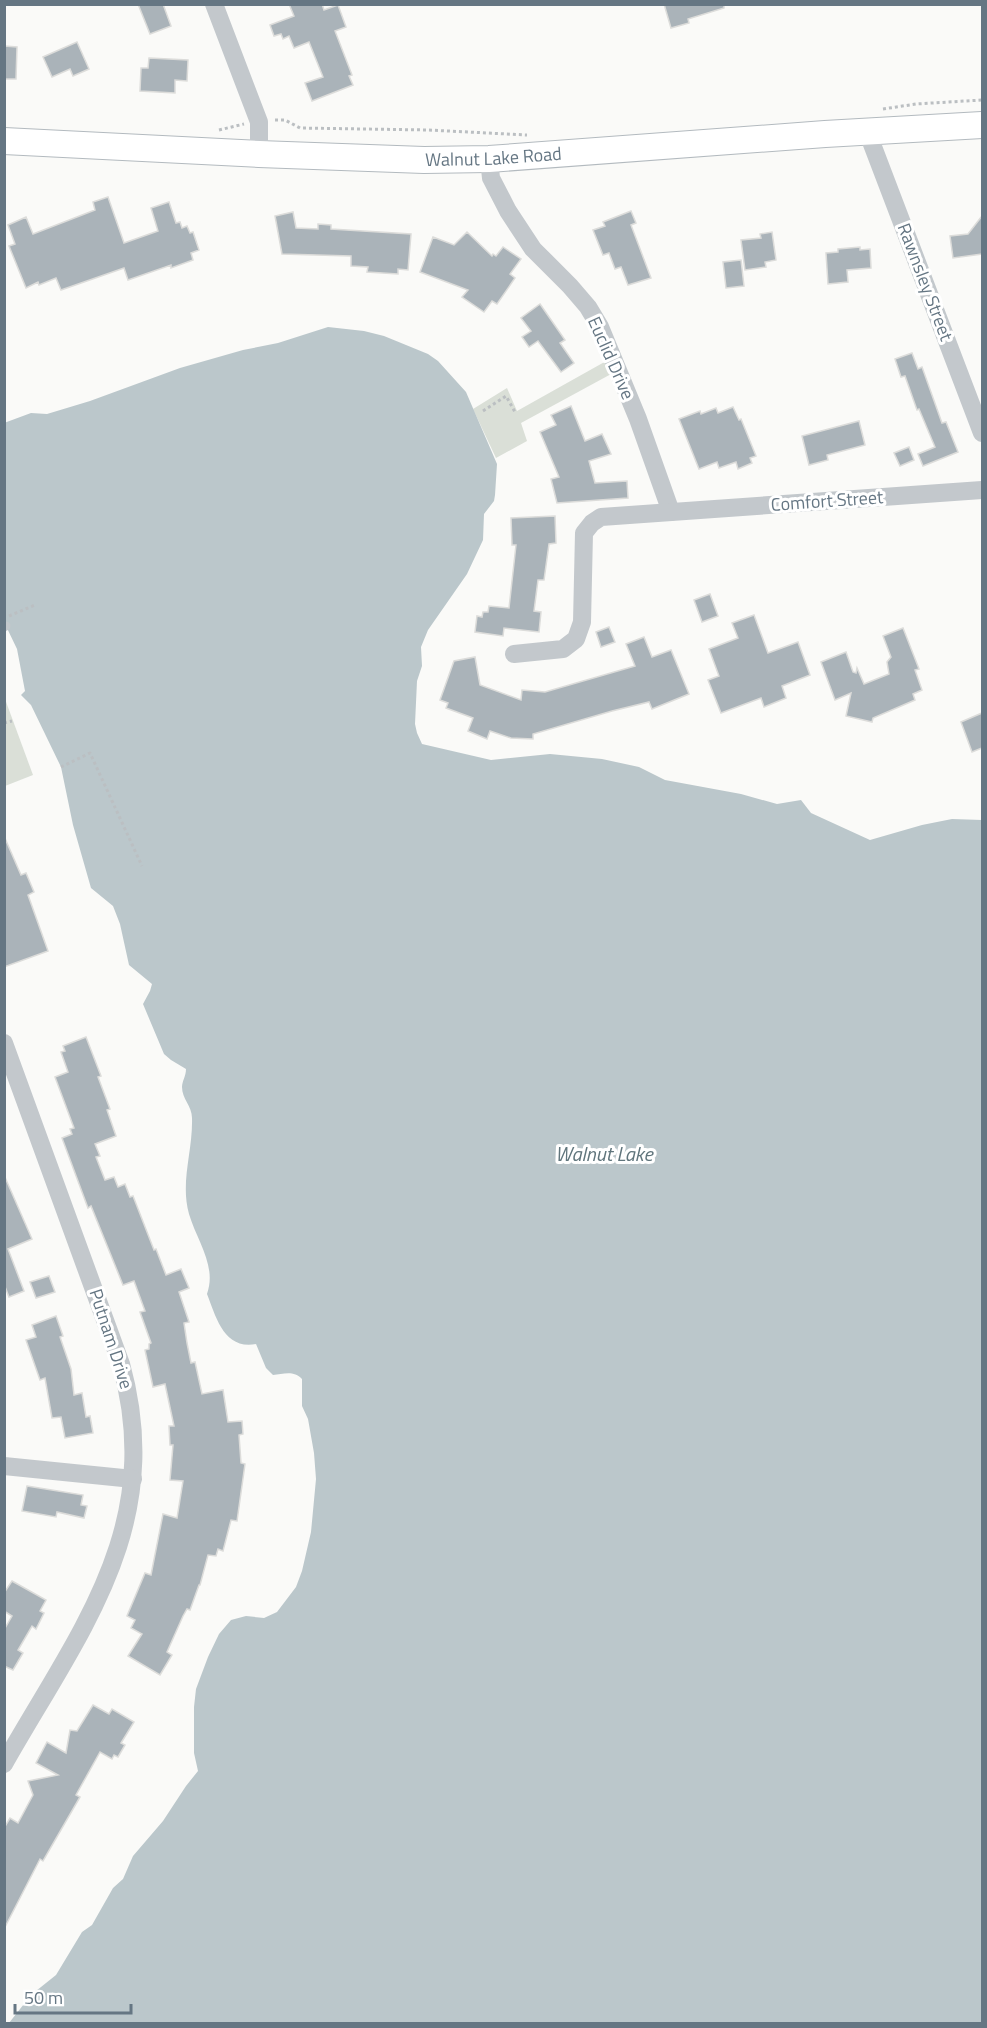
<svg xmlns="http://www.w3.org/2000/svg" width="987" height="2028" viewBox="0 0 987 2028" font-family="'Titillium Web',sans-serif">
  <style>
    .green { fill: #dadfd7 }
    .water { fill: #bbc7cb }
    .building { fill: #aab3b9; stroke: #dcdcda; stroke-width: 1.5 }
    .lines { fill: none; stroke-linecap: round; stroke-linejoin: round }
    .secondary-casing { stroke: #b3babf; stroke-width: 28 }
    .path { stroke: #bbbfc2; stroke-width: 3; stroke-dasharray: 3 3; stroke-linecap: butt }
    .lane { stroke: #c3c8cc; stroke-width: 9 }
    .street { stroke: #c3c8cc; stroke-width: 18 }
    .secondary { stroke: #fff; stroke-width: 26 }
    .labels { text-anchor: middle; stroke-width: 6; stroke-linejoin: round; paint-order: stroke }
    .street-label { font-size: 18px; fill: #657683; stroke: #fff }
    .water-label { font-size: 20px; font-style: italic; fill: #60757c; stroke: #fff }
  </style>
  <rect width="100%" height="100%" fill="#fafaf8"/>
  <g class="green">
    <path d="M 608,360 L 613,373 L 521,423 L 527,441 L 496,458 L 473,409 L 507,388 L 517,411 Z"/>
    <path d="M 5,699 L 33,775 L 5,786 L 4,786 Z"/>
  </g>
  <path class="water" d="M 328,327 L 364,331 L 384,336 L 428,354 L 438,361 L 466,392 L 497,464 L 495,495 L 494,501 L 484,514 L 483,540 L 467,574 L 428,630 L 421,647 L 422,666 L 417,681 L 415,724 L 417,733 L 422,744 L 491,760 L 550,754 L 602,759 L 639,767 L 665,780 L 741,794 L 777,804 L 801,800 L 811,813 L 870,840 L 922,825 L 952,819 L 982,820 L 982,2023 L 9,2023 L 31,1995 L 56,1975 L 82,1932 L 92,1925 L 113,1888 L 123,1879 L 133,1856 L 163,1821 L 186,1786 L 198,1771 L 194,1753 L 194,1707 L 196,1689 L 208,1657 L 219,1634 L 231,1620 L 246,1616 L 264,1618 L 277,1612 L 296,1587 L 302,1571 L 311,1532 L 316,1479 L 314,1453 L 308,1419 L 302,1406 L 302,1379 C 294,1370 283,1374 273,1375 L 266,1368 L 256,1344 C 224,1350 216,1317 207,1294 C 217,1266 197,1241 189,1214 C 180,1182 193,1151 192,1118 C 192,1106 182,1099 182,1087 C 182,1081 186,1076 186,1069 L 171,1060 L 164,1054 L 143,1004 L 150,991 L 152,984 L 129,965 L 120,924 L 113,906 L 91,888 L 73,825 L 61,767 L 31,705 L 21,695 L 25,691 L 17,649 L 5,624 L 4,423 L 31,413 L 47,414 L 90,401 L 180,368 L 243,350 L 278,343 Z"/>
  <g class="building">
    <path d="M 138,4 L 163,4 L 171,26 L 150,34 Z"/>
    <path d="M 289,4 L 322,4 L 324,10 L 338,5 L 346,27 L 335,31 L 352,75 L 349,76 L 353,85 L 312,101 L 305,83 L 323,77 L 309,42 L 294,48 L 289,36 L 283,39 L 281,34 L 274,36 L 270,25 L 294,16 Z"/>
    <path d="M 664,4 L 724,4 L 724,8 L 688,19 L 689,23 L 671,28 Z"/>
    <path d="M 77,42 L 89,69 L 73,76 L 70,69 L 52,77 L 43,57 Z"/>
    <path d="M 4,46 L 17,47 L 16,79 L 4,79 Z"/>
    <path d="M 149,58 L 188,60 L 187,81 L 175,80 L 175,93 L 140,91 L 141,68 L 148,68 Z"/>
    <path d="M 108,197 L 124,243 L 158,231 L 151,208 L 169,202 L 176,223 L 180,222 L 182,228 L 187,226 L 190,233 L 193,232 L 199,250 L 191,253 L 193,260 L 171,268 L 171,265 L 128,280 L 124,268 L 61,290 L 56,278 L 39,285 L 38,282 L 26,288 L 9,246 L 15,244 L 8,225 L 26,217 L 33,234 L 95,210 L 93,202 Z"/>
    <path d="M 631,211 L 636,223 L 631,225 L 651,278 L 628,285 L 621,267 L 615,269 L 609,253 L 603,255 L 593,230 L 605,226 L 603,222 Z"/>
    <path d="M 293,212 L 296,228 L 318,229 L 318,224 L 331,225 L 331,229 L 411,234 L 408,270 L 398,269 L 398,274 L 367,272 L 368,267 L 351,266 L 351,256 L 282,254 L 275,216 Z"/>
    <path d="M 982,216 L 982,254 L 953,258 L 950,236 L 968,234 Z"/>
    <path d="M 467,232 L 492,256 L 493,254 L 496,256 L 503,247 L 521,259 L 510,274 L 515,278 L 497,304 L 492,301 L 484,312 L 462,297 L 468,290 L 420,272 L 433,237 L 454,245 Z"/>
    <path d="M 772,232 L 776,260 L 765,262 L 766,267 L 745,270 L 741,240 L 761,238 L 760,234 Z"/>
    <path d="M 860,247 L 860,250 L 870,249 L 871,268 L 847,270 L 848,282 L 828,284 L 826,253 L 838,252 L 838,249 Z"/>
    <path d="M 741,260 L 744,286 L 726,288 L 723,262 Z"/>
    <path d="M 540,304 L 565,340 L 560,343 L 574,363 L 561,372 L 538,341 L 529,347 L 522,337 L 531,331 L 521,318 Z"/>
    <path d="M 912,353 L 918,369 L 922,367 L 942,423 L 946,422 L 958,452 L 923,466 L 918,454 L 935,447 L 919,409 L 917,410 L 905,376 L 901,377 L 895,359 Z"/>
    <path d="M 571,406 L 585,441 L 602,434 L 611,454 L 589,461 L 595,483 L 627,481 L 628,498 L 557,503 L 551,479 L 559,477 L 540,432 L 556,425 L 551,415 Z"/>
    <path d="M 733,407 L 739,420 L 741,419 L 756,456 L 750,458 L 752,463 L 738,469 L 736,462 L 719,468 L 717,462 L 699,469 L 679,419 L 700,411 L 701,414 L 716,408 L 718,413 Z"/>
    <path d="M 859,421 L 865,445 L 827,455 L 828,460 L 809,465 L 802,436 Z"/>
    <path d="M 909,447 L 914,460 L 900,466 L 894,453 Z"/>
    <path d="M 555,516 L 556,543 L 549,544 L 544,580 L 538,580 L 534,611 L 541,612 L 539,632 L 504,628 L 503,636 L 475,632 L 477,616 L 482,617 L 483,612 L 488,612 L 489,606 L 509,608 L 516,545 L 512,545 L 511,518 Z"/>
    <path d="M 710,594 L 718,616 L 702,622 L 694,600 Z"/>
    <path d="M 754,615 L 768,653 L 798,642 L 810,675 L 782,686 L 786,698 L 764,707 L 761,698 L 721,713 L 708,680 L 719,676 L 709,649 L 738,638 L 732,623 Z"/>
    <path d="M 609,627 L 615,642 L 601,647 L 596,632 Z"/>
    <path d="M 903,628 L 919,669 L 915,670 L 922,690 L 913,694 L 915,700 L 873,718 L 872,722 L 846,716 L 851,693 L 835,700 L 821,662 L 846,652 L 853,672 L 856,673 L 857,668 L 864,684 L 889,674 L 887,662 L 891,657 L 883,636 Z"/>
    <path d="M 644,637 L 652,657 L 671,650 L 689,694 L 652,709 L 649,702 L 612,711 L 533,734 L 533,739 L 511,738 L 490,731 L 487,739 L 468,731 L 473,718 L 446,708 L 448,703 L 440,700 L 454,661 L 475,657 L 480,685 L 521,700 L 522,690 L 545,692 L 635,666 L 626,644 Z"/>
    <path d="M 982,713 L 982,748 L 972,752 L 961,722 Z"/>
    <path d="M 4,836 L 21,875 L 26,873 L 34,892 L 28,895 L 48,951 L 4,967 Z"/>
    <path d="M 86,1037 L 101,1076 L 98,1077 L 110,1109 L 107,1110 L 116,1136 L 95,1144 L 100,1156 L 96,1157 L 105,1180 L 114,1177 L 118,1187 L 125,1184 L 130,1197 L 133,1196 L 154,1250 L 156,1249 L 166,1275 L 181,1269 L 189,1288 L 179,1292 L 189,1322 L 184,1323 L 187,1343 L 191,1363 L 195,1362 L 202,1394 L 223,1390 L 228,1422 L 242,1421 L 243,1434 L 239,1435 L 241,1463 L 245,1464 L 237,1521 L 231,1520 L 223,1551 L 218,1549 L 216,1556 L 208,1555 L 200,1585 L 199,1585 L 190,1610 L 187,1609 L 183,1616 L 167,1652 L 172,1655 L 160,1675 L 128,1656 L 142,1634 L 131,1628 L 135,1620 L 127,1616 L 145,1573 L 151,1575 L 163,1514 L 177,1518 L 183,1481 L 170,1480 L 173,1445 L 170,1445 L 169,1426 L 174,1426 L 165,1384 L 153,1387 L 145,1350 L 149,1349 L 149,1344 L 151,1343 L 140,1312 L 145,1311 L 134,1281 L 123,1285 L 91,1206 L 88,1208 L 62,1138 L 72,1134 L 70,1129 L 74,1128 L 55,1077 L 68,1072 L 61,1052 L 65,1051 L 63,1046 Z"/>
    <path d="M 4,1175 L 32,1239 L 8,1249 L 24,1291 L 9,1297 L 4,1284 Z"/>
    <path d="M 49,1276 L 55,1292 L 36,1298 L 30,1282 Z"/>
    <path d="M 56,1316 L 63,1336 L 60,1337 L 71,1369 L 74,1395 L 82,1393 L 86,1417 L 90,1416 L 93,1433 L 65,1438 L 61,1417 L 52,1418 L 45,1378 L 40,1380 L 26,1340 L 36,1337 L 32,1325 Z"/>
    <path d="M 27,1486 L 83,1495 L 81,1505 L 87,1506 L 84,1518 L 57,1512 L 56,1517 L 22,1511 Z"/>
    <path d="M 12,1581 L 46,1600 L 40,1611 L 44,1613 L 36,1629 L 32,1626 L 18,1650 L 23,1653 L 13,1670 L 4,1666 L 4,1630 L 12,1616 L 4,1611 L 4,1593 Z"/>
    <path d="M 93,1705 L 109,1714 L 112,1709 L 134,1722 L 121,1743 L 125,1745 L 118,1757 L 114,1755 L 112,1759 L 100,1752 L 76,1795 L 80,1797 L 43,1861 L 40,1859 L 4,1929 L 4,1828 L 10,1818 L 18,1823 L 33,1795 L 28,1781 L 58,1775 L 36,1763 L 47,1742 L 66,1753 L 70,1730 L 77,1731 Z"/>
  </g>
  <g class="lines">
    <g class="secondary-casing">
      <g id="secondary">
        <path id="s1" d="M 4,141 L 259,154 L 424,160 L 489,159 L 825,134 L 982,125"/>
      </g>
    </g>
    <g class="path">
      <path d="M 883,109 L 916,104 L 982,100"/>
      <path d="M 275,120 L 285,120 L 300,128 L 428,130 L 527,135"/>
      <path d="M 219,130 L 244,124"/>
      <path d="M 483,411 L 506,396 L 515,412"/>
      <path d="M 9,616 L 35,605"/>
      <path d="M 4,723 L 12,721"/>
      <path d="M 61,767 L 90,753 L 142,866"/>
    </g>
    <path class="lane" d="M 4,627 L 6,626"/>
    <g class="street">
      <path d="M 214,4 L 259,122 L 259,154"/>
      <path d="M 867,131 L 982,433"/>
      <path d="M 489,159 L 491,178 L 508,211 L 533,249 L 570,286 L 588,307 L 600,327 L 638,419 L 671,512"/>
      <path d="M 514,654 L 563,649 L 576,639 L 582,622 L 584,533 L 592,523 L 601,517 L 982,490"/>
      <path d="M 4,1043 L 121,1364 C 166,1527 80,1630 4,1764"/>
      <path d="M 4,1466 L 133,1479"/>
    </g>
    <use href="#secondary" class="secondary"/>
  </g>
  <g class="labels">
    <g class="street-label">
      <text dy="6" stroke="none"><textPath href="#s1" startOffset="490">Walnut Lake Road</textPath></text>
      <text transform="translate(925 282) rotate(69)" y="6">Rawnsley Street</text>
      <text transform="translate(611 358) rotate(66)" y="6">Euclid Drive</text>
      <text transform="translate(827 501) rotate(-4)" y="6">Comfort Street</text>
      <text transform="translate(111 1339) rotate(72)" y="6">Putnam Drive</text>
    </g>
    <g class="water-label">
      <text x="604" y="1161">Walnut Lake</text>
    </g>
  </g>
  <rect width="987" height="2028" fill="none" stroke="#657683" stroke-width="12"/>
  <path d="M15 2004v9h116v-9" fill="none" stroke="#657683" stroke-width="3"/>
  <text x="24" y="2004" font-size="18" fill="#657683" stroke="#ffffff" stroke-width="4.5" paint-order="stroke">50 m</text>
</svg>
